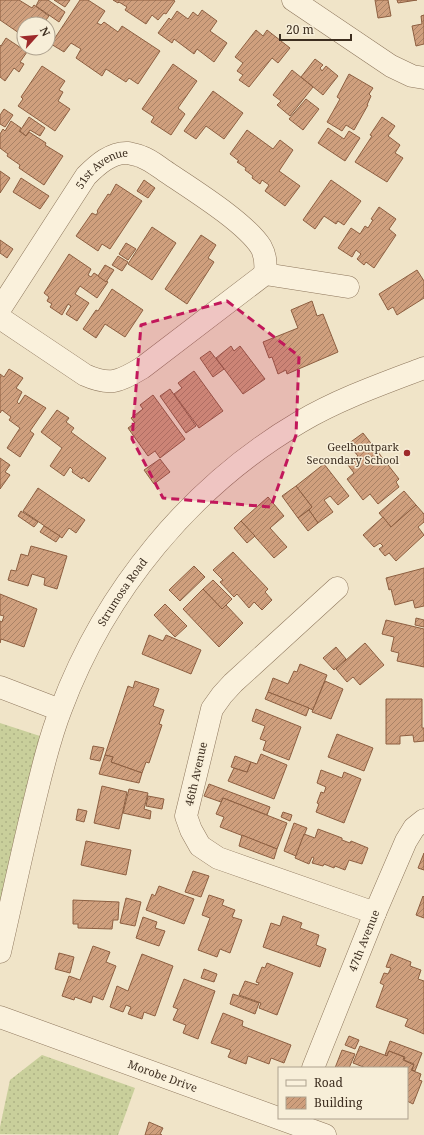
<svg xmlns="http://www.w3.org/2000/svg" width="424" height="1135" viewBox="0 0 424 1135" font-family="'Noto Serif',serif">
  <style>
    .grass { fill: url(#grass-dots) }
    .building { fill: url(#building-hatch); stroke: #8d5f41 }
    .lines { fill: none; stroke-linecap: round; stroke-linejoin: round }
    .street-casing { stroke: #8d765c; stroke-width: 23 }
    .street { stroke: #faf1dc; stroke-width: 22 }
    .marked { fill: #c2185b; fill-opacity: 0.2; stroke: #c2185b; stroke-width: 3; stroke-dasharray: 8 5; stroke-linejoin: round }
    .poi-dot { fill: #9e2a2b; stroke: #f7eed8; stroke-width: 1.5 }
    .labels { text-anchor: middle; stroke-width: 3; stroke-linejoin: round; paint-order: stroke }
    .street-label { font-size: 11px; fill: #3d2e20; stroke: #f7eed8 }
    .poi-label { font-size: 11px; fill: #3d2e20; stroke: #f7eed8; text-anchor: end }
  </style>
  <defs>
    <pattern id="grass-dots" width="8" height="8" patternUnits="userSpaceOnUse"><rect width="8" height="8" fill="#c9cf9b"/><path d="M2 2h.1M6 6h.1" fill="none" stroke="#aeb285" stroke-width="1.8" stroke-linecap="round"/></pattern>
    <pattern id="building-hatch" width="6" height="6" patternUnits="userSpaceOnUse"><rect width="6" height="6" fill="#cf9f7d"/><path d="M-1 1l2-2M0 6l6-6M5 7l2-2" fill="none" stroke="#a98266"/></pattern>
  </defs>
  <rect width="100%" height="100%" fill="#f0e4c8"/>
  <g class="grass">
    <path d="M 0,723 L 43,737 L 0,908 Z"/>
    <path d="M 42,1055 L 135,1088 L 118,1135 L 0,1134 L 0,1127 L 10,1080 Z"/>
  </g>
  <g class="building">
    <path d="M 0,0 L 19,0 L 32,8 L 34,5 L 49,16 L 43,24 L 27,24 L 25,23 L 19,33 L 0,20 Z"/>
    <path d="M 39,0 L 48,0 L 65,12 L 59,22 L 36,6 Z"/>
    <path d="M 54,0 L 70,0 L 65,7 Z"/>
    <path d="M 80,0 L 88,0 L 105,11 L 97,23 L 101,25 L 104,22 L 118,32 L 122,26 L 160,51 L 138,84 L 129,78 L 126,82 L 106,69 L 102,76 L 76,58 L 81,49 L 71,43 L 64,52 L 51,44 Z"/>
    <path d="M 113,0 L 173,0 L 175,1 L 166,14 L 164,13 L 158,20 L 152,15 L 146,24 L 125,10 L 127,7 L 119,2 L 118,3 Z"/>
    <path d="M 375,0 L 388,0 L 391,16 L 378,18 Z"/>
    <path d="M 397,0 L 417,0 L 398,3 Z"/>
    <path d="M 202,10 L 217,21 L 210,31 L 227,43 L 214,62 L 197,49 L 194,54 L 174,39 L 172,43 L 158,33 L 169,18 L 171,20 L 177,11 L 188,19 L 193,12 L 198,16 Z"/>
    <path d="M 424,15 L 424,44 L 416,46 L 412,26 L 422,24 L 421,16 Z"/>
    <path d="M 256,30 L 263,36 L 267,30 L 290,48 L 278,63 L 272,58 L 249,87 L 239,80 L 243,75 L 237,71 L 243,63 L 235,57 Z"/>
    <path d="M 6,38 L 27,52 L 20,62 L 24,64 L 19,72 L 14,68 L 5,81 L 0,77 L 0,45 L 1,46 Z"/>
    <path d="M 315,59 L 323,65 L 320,68 L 322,71 L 326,66 L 338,76 L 323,95 L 301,77 Z"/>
    <path d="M 173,64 L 197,81 L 178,108 L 185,114 L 171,135 L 151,122 L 154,117 L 142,109 Z"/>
    <path d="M 42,66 L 65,81 L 59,90 L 63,92 L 58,101 L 70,109 L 55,131 L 18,106 L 23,99 L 21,97 Z"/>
    <path d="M 292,70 L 313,87 L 290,116 L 277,105 L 281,101 L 273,95 Z"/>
    <path d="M 349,74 L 373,88 L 369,94 L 371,96 L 367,105 L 368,105 L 354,130 L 346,125 L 342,131 L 327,122 L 340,99 L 337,97 Z"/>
    <path d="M 213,91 L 243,113 L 224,139 L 206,126 L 196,139 L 184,131 Z"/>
    <path d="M 306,99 L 319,109 L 303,130 L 289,119 Z"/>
    <path d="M 4,109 L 13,115 L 5,127 L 0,124 L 0,115 Z"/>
    <path d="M 29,117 L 45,128 L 40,136 L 30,130 L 26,136 L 20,131 Z"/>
    <path d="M 382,117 L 395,126 L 388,136 L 400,145 L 395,153 L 403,158 L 387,182 L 355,162 L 372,136 L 370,135 Z"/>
    <path d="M 11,121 L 21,128 L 19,131 L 26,136 L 29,132 L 46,143 L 45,145 L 63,156 L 44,185 L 19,168 L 20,165 L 7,156 L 8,154 L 0,148 L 0,134 L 3,129 L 5,131 Z"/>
    <path d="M 328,128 L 344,139 L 349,131 L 360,138 L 345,161 L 318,143 Z"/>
    <path d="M 247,130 L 273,149 L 280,140 L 293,150 L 279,171 L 300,186 L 285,206 L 265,191 L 269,185 L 262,180 L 260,184 L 252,178 L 253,176 L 245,170 L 246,168 L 237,162 L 239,161 L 230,154 Z"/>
    <path d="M 0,171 L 10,178 L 0,193 Z"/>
    <path d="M 21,178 L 49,196 L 40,209 L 13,192 Z"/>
    <path d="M 144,180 L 155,188 L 148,198 L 137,191 Z"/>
    <path d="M 331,180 L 361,201 L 344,225 L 338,221 L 336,224 L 324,216 L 315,229 L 303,220 Z"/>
    <path d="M 116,184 L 142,201 L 110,249 L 102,244 L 98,251 L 76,236 L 92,213 L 96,215 L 98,212 L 97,211 L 108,194 L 110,195 Z"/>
    <path d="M 379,207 L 396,219 L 389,229 L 396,235 L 374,268 L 366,262 L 364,265 L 357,259 L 361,254 L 356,250 L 352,257 L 338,248 L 351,228 L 360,234 L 365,226 L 368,228 L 373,220 L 371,219 Z"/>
    <path d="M 152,227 L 176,243 L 152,280 L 128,264 Z"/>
    <path d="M 201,235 L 216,245 L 208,258 L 214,262 L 187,304 L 165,289 Z"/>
    <path d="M 0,240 L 13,249 L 7,258 L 0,253 Z"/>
    <path d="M 126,243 L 136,249 L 128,260 L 119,254 Z"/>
    <path d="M 69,254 L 91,269 L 88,275 L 91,277 L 94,273 L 108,282 L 97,298 L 80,286 L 75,294 L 89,303 L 77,321 L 66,314 L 71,306 L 68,304 L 62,315 L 50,307 L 52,304 L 47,301 L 49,297 L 44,293 Z"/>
    <path d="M 118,256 L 128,262 L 122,271 L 112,265 Z"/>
    <path d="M 105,265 L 114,270 L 106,282 L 98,276 Z"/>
    <path d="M 417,270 L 424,281 L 424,298 L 397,315 L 393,307 L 388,310 L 379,294 Z"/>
    <path d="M 112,289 L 143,310 L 125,337 L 105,324 L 96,338 L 83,329 L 96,310 L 98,311 Z"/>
    <path d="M 312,301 L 317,316 L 323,314 L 338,352 L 287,374 L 286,370 L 278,374 L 272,357 L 269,358 L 263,342 L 298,328 L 291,310 Z"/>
    <path d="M 231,346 L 234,351 L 240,346 L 265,379 L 243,394 L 216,358 Z"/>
    <path d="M 210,351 L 224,369 L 213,377 L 200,358 Z"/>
    <path d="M 9,369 L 23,378 L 16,388 L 22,392 L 17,402 L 19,404 L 25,395 L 46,408 L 30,431 L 34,434 L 20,457 L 7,448 L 20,428 L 9,420 L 11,417 L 2,410 L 0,413 L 0,374 L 4,377 Z"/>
    <path d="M 194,371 L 223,411 L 199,428 L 174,394 L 182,388 L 178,383 Z"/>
    <path d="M 170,389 L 196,426 L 186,433 L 160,396 Z"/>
    <path d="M 153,395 L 185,439 L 160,458 L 155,451 L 148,456 L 128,428 L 135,423 L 131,418 L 143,409 L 140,405 Z"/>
    <path d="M 57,410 L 69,418 L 66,422 L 74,428 L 71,432 L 106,458 L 89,482 L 83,477 L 82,479 L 72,472 L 73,470 L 70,467 L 64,476 L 50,466 L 62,448 L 41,432 Z"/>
    <path d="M 363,433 L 399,479 L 396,482 L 399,487 L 378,504 L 370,494 L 363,500 L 347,479 L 354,473 L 348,465 L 358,456 L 348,444 Z"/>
    <path d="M 0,458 L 10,465 L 5,472 L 10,475 L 0,489 Z"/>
    <path d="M 160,459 L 170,472 L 154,484 L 144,470 Z"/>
    <path d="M 324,464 L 349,496 L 338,505 L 330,496 L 324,500 L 333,512 L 318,523 L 309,510 L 312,507 L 296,486 Z"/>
    <path d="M 296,486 L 312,507 L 298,518 L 282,496 Z"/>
    <path d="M 38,488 L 85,520 L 76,533 L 69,528 L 62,538 L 23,511 Z"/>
    <path d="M 404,491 L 416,505 L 391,527 L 379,513 Z"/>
    <path d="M 268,497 L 284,516 L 270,528 L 287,547 L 274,558 L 241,521 Z"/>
    <path d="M 416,505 L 424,514 L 424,522 L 418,527 L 424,535 L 396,561 L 389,553 L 385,556 L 379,549 L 383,546 L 380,543 L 374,547 L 363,535 L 383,517 L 391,527 Z"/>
    <path d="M 309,510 L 318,523 L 308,531 L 298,518 Z"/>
    <path d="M 21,511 L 38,522 L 34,527 L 18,516 Z"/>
    <path d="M 241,521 L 255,536 L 247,543 L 234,528 Z"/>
    <path d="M 44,526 L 60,536 L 56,542 L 40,532 Z"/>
    <path d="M 31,546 L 67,556 L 57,589 L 44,585 L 45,578 L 32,574 L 28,586 L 8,580 L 11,570 L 16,571 L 21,554 L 28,556 Z"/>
    <path d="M 233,552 L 268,589 L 265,592 L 272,600 L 262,610 L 254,602 L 249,608 L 237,594 L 234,597 L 220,582 L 223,580 L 213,570 Z"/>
    <path d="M 194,566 L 205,577 L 180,601 L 169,590 Z"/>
    <path d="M 424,568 L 424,606 L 415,608 L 413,600 L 395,605 L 391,589 L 389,590 L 386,578 Z"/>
    <path d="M 213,580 L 232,599 L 222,609 L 203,589 Z"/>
    <path d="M 203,589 L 222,609 L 226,605 L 243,623 L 219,647 L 183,609 Z"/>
    <path d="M 0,594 L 37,609 L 24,647 L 1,639 L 0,643 L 0,621 L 2,622 L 4,616 L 0,615 Z"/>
    <path d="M 165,604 L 187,626 L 175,637 L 154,615 Z"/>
    <path d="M 416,618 L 424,620 L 424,627 L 415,625 Z"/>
    <path d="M 386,620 L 424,629 L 424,667 L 397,661 L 399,653 L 391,651 L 394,637 L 382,634 Z"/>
    <path d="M 149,635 L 163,641 L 166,635 L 201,650 L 191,674 L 142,654 Z"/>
    <path d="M 365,643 L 384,665 L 360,685 L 353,677 L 347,682 L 336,669 Z"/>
    <path d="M 336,647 L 346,659 L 334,670 L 323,658 Z"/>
    <path d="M 300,664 L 327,675 L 313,710 L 268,692 L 273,678 L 288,684 L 294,671 L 297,672 Z"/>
    <path d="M 135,681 L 159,689 L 153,706 L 164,710 L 159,724 L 162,725 L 149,763 L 146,762 L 142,773 L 111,762 L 113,757 L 105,755 L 128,686 L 133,688 Z"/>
    <path d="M 325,681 L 343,689 L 331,719 L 312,712 Z"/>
    <path d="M 268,692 L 309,708 L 306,716 L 265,699 Z"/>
    <path d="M 386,699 L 422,699 L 422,728 L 424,728 L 424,741 L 414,742 L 413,735 L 400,736 L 400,744 L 386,744 Z"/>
    <path d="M 256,709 L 301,727 L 289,760 L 263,750 L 266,741 L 260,739 L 265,726 L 252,721 Z"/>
    <path d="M 337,734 L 373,748 L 364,771 L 328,757 Z"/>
    <path d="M 93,746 L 104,748 L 100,761 L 90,759 Z"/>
    <path d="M 261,754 L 287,765 L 274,799 L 228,781 L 234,768 L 247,772 L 251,762 L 257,764 Z"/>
    <path d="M 105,755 L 113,757 L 111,762 L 142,773 L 139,783 L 99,774 Z"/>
    <path d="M 235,756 L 251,762 L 247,772 L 231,767 Z"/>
    <path d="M 321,770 L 342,778 L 344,772 L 361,779 L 344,823 L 316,812 L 319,804 L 317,803 L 321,792 L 324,793 L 326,787 L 317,783 Z"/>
    <path d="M 209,784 L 270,807 L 267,815 L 223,798 L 221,802 L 204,796 Z"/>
    <path d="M 102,786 L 127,792 L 119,829 L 94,823 Z"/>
    <path d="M 129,789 L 148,793 L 144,809 L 151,811 L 150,819 L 123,813 Z"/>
    <path d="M 148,796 L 164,799 L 162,809 L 146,806 Z"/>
    <path d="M 223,798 L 287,823 L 277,849 L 220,827 L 224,817 L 216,814 Z"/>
    <path d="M 78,809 L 87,811 L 84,822 L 76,820 Z"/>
    <path d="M 283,812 L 292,815 L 290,821 L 281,817 Z"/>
    <path d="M 294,823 L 307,828 L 296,856 L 284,851 Z"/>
    <path d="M 318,829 L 342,838 L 342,840 L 350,843 L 351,841 L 368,848 L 362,864 L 349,860 L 345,870 L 335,866 L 334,868 L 324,864 L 323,866 L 312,863 L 314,858 L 312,857 L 309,864 L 295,858 L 304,834 L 315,838 Z"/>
    <path d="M 242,835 L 277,849 L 274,859 L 239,846 Z"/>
    <path d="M 86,841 L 131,850 L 126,875 L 81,865 Z"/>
    <path d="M 424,853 L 424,870 L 418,868 Z"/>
    <path d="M 193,871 L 209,876 L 201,897 L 185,892 Z"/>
    <path d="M 159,886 L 194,899 L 184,924 L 146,910 L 152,894 L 155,896 Z"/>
    <path d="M 209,895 L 224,900 L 222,905 L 235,910 L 232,917 L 242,920 L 230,953 L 220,949 L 217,957 L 198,950 L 210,918 L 202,915 Z"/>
    <path d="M 423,896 L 424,897 L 424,918 L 416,915 Z"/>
    <path d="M 126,898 L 141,902 L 135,926 L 120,923 Z"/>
    <path d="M 73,900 L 119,902 L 118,920 L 113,920 L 112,929 L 78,928 L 78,924 L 73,924 Z"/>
    <path d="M 283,916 L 302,923 L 300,928 L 319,935 L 316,945 L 326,949 L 320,967 L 263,947 L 271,923 L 280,926 Z"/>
    <path d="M 143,917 L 157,922 L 155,928 L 165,931 L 159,946 L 136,938 Z"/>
    <path d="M 93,946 L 110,952 L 106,962 L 116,966 L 103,1000 L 93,996 L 91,1003 L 75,997 L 74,1000 L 62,996 L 69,976 L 80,980 Z"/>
    <path d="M 59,953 L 74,957 L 70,973 L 55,969 Z"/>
    <path d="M 142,954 L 173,966 L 155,1016 L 144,1012 L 142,1019 L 128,1014 L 131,1007 L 126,1005 L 123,1012 L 110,1007 L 117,986 L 128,991 Z"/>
    <path d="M 391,954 L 411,962 L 410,966 L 421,970 L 418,979 L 424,981 L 424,1034 L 405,1026 L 408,1019 L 376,1007 L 384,985 L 380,983 L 384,973 L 388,974 L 391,968 L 386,967 Z"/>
    <path d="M 267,963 L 293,973 L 277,1015 L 259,1008 L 261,1003 L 239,995 L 245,981 L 258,985 L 259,983 L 256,982 L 262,967 L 265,968 Z"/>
    <path d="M 204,969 L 217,974 L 214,982 L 201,978 Z"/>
    <path d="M 184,979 L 215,991 L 198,1039 L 183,1033 L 186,1025 L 173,1020 L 178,1009 L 173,1007 Z"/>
    <path d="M 233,994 L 259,1003 L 255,1014 L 230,1004 Z"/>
    <path d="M 223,1013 L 243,1021 L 242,1026 L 291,1045 L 284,1063 L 271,1058 L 269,1064 L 248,1056 L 246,1064 L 228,1057 L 231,1050 L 211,1043 Z"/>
    <path d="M 349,1036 L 359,1040 L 355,1049 L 345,1045 Z"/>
    <path d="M 390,1041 L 422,1053 L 415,1071 L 412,1070 L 414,1064 L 404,1060 L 405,1057 L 389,1051 L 387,1056 L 385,1055 Z"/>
    <path d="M 360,1046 L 387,1056 L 389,1051 L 404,1057 L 403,1060 L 414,1065 L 411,1070 L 421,1074 L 419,1080 L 422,1081 L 413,1104 L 407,1101 L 407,1068 L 366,1068 L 353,1063 Z"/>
    <path d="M 342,1050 L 355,1054 L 349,1068 L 335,1068 Z"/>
    <path d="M 149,1122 L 163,1128 L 160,1134 L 162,1135 L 145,1135 Z"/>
  </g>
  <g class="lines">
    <g class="street-casing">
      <g id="street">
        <path d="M 293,0 L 391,66 L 412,76 L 424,78"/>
        <path id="s1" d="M 0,309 L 86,176 C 97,165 111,152 128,153 C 132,154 138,155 142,157 C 151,160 160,168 168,173 C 193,190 245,222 261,247 C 266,256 266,264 265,274"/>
        <path d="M 0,318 L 85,375 C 110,386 119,382 142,368 L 265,274 L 348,287"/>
        <path d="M 337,588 L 233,683 L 222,695 L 212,709 L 186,816 L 191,830 L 200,846 L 218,858 L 375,913"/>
        <path d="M 0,687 L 60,710"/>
        <path id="s2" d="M 0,952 C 12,900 23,847 36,795 C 43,766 50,737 61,709 C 105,591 191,486 300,422 C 339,399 382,384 424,368"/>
        <path id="s3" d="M 0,1017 L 325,1135"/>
        <path id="s4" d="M 313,1068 L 375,913 L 406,841 L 414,828 L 424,820"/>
      </g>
    </g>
    <use href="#street" class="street"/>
  </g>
  <path class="marked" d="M 227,301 L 299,356 L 296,435 L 271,507 L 163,498 L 132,439 L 141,325 Z"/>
  <circle class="poi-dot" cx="407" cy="453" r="4"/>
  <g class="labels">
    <g class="street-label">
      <text dy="4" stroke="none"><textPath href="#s1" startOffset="176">51st Avenue</textPath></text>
      <text dy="4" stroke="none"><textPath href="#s2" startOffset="383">Strumosa Road</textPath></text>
      <text transform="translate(196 774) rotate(-77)" y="4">46th Avenue</text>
      <text dy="4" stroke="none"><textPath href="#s4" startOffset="137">47th Avenue</textPath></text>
      <text dy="4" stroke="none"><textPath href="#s3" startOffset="173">Morobe Drive</textPath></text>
    </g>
    <g class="poi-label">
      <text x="399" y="451">Geelhoutpark<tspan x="399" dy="13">Secondary School</tspan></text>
    </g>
  </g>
  <rect x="278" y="1067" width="130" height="52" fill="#f7eed8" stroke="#ada18e"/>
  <rect x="286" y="1080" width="20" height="6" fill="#faf1dc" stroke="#ada18e"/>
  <text x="314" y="1087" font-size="12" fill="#3d2e20">Road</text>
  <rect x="286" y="1097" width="20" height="12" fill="url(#building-hatch)" stroke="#ada18e"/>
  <text x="314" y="1107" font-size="12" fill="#3d2e20">Building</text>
  <g transform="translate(36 36) rotate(63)"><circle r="19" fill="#f7eed8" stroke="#ada18e"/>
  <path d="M0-3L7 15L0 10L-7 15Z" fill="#9e2a2b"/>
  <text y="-6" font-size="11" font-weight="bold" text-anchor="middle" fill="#3d2e20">N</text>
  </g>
  <path d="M280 34v6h71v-6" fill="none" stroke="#3d2e20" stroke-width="2"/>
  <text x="286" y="34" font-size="12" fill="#3d2e20" stroke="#f7eed8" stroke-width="3" paint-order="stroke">20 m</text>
</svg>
